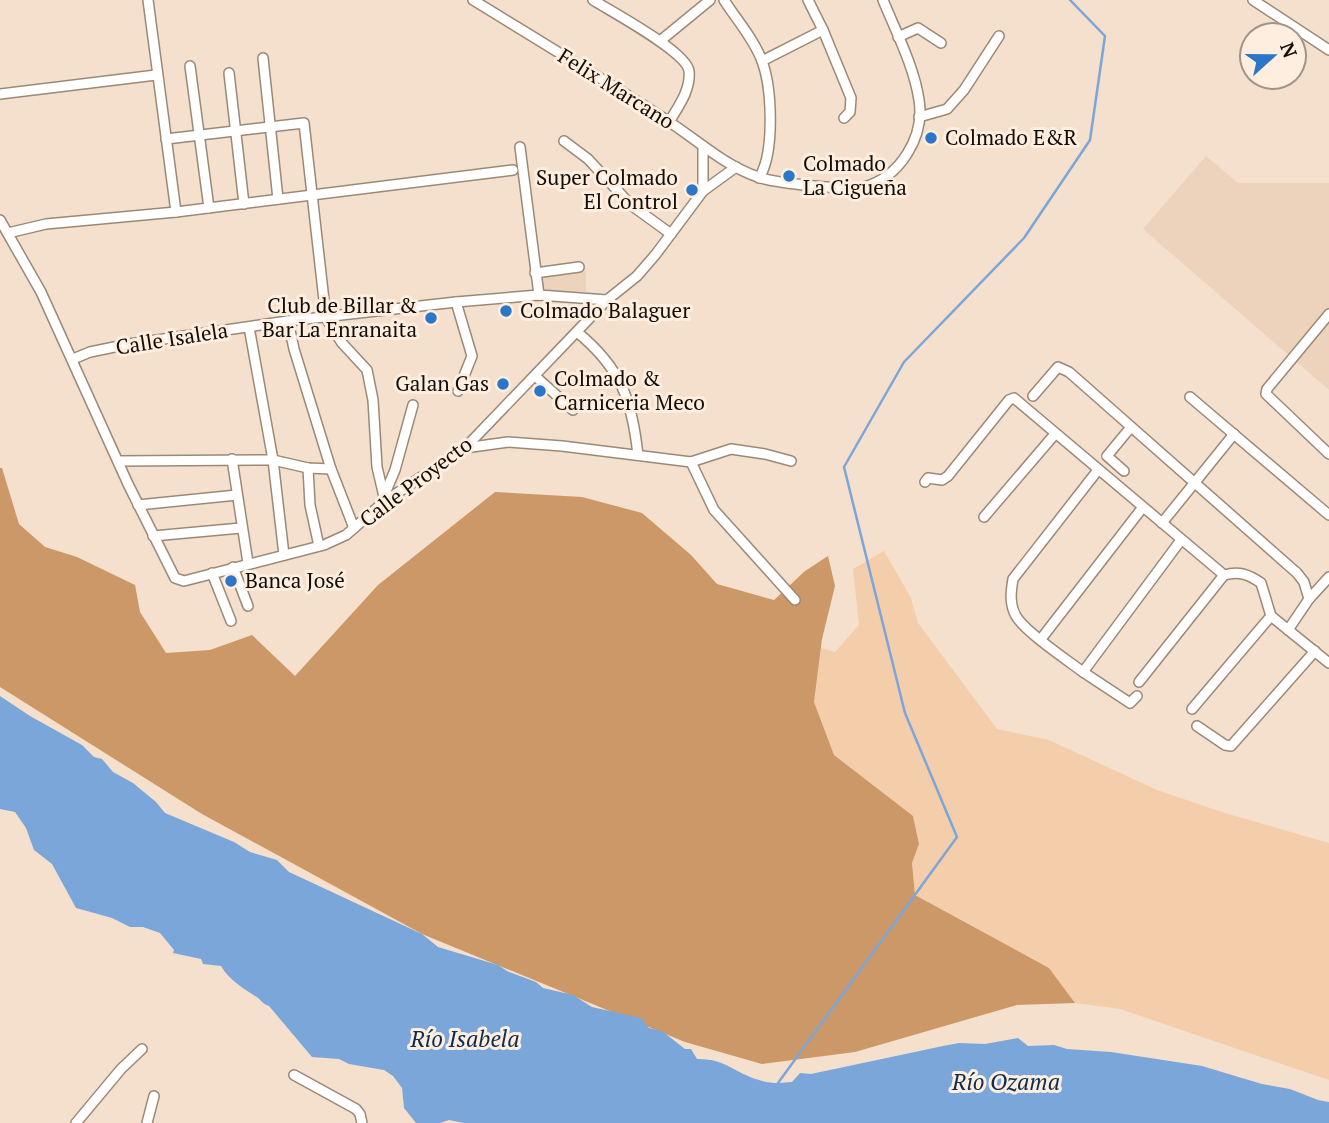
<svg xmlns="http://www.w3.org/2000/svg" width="1329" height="1123" viewBox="0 0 1329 1123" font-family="'PT Serif',serif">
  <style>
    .built { fill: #edd3bb }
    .green { fill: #f4ceab }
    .forest { fill: #cc9867 }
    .water { fill: #7ba6da }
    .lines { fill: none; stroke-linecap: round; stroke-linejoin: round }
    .stream { stroke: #7ba6da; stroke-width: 2.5 }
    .minor-casing { stroke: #9b8978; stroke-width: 12 }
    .minor { stroke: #fff; stroke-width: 9 }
    .poi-dot { fill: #2b76c6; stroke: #feeedf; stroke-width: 2.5 }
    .labels { text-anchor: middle; stroke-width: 6; stroke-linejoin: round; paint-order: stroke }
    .street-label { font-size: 21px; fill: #130d07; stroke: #feeedf }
    .poi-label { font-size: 21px; fill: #130d07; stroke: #feeedf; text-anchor: start }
    .water-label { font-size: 23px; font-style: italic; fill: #0e2d4f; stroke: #feeedf }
  </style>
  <rect width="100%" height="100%" fill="#f4e0cd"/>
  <g class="built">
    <path d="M 1206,156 L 1238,183 L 1329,183 L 1329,390 L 1143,229 Z"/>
    <path d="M 586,271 L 586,292 L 550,291 L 543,288 L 540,276 Z"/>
  </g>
  <path class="green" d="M 884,551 L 911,598 L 918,623 L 997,729 L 1049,740 L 1157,790 L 1225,813 L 1329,843 L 1329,1080 L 1120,1009 L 1075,1003 L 1049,968 L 915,895 L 912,863 L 919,844 L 913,816 L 834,755 L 814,702 L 821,648 L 835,652 L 859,625 L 853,569 Z"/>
  <path class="forest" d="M 0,468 L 2,468 L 19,524 L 45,547 L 77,557 L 135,585 L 140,612 L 166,653 L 210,650 L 252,635 L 295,676 L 378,585 L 495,492 L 582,497 L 642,513 L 691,555 L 717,584 L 774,600 L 805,571 L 828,556 L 835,586 L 822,639 L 814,702 L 834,755 L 913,816 L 919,844 L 912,863 L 915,895 L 1049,968 L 1075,1003 L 1017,1005 L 855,1052 L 762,1064 L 685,1042 L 422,934 L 202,814 L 0,687 Z"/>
  <path class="water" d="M 0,696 L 30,716 L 82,745 L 94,757 L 102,759 L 113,772 L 133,783 L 156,802 L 165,813 L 234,842 L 250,852 L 277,860 L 289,872 L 422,934 L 438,947 L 498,965 L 507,971 L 536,982 L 543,988 L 573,995 L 592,1007 L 641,1018 L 649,1028 L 662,1031 L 685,1049 L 691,1049 L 697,1059 C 724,1058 735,1073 759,1080 C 771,1084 781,1083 792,1082 L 800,1073 L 811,1074 L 943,1046 L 959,1043 L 985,1044 L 1018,1038 L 1028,1046 L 1054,1045 L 1067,1049 L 1111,1052 L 1202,1066 L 1262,1084 L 1290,1089 L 1318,1100 L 1329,1102 L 1329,1123 L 464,1123 L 449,1120 L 440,1123 L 416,1123 L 404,1108 L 402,1088 L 393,1076 L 384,1070 L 349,1064 L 339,1059 L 312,1057 L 269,1006 C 262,1004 261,999 255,996 C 243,988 229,980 221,966 L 203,964 L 201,959 L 173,953 L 174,950 L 160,933 L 143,927 L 130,927 L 112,918 L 76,908 L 52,864 L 34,850 L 26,828 L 15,812 L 0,809 Z"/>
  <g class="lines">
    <path class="stream" d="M 778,1083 L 957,837 L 905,713 L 844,467 L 904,362 L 1024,238 L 1090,140 L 1105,36 L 1070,0"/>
    <g class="minor-casing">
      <g id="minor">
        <path d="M 148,0 L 176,212"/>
        <path d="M 473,0 C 538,40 604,80 668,121 C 697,140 725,166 758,177 C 774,183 849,191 864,187 C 900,177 925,137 919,100 C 914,66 896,32 883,0"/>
        <path d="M 593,0 C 612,12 687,52 689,71 C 691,90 678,107 669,122"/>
        <path d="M 724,0 C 736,19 754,39 762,61 C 772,88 775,153 759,178"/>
        <path d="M 808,0 L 823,30 L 851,98 L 850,112 L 844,118"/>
        <path d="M 1253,0 L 1329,50"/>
        <path d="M 898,37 L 918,28 L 941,43"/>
        <path d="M 660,41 L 710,0"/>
        <path d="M 263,58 L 278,199"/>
        <path d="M 762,61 L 823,30"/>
        <path d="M 190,66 L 209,208"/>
        <path d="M 229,73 L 244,204"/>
        <path d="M 0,94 L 156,75"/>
        <path d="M 919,117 L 947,109 L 964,90 L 999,36"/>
        <path d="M 166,139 L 304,123 L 326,318 L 342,343 L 367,370 L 373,400 L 377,467 L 385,501"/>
        <path d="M 564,141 L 588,159 L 631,205 L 671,234"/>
        <path d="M 520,147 L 539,295"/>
        <path d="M 703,191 L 703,146"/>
        <path d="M 0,220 L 41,292 L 128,484 L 175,578 L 184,581 L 324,545 L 346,535 L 385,501 L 465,448 L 607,300 L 637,276 L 656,254 L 703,191 L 736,167"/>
        <path d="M 8,233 L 46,224 L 176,212 L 513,170"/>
        <path d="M 535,273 L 579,267"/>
        <path d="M 456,302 L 472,356 L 458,391"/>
        <path d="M 1329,314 L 1267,389 L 1266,394 L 1329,454"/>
        <path d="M 288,321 L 294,349 L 331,469 L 354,528"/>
        <path d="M 249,327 L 273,460 L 284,555"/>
        <path d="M 577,332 C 621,368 632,400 638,455"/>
        <path d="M 73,359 L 90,352 L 129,344 L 288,321 L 456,302 L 539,295 L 607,300"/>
        <path d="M 535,376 L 573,410"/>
        <path d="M 1033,396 L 1058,367 L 1069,372 L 1297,573 L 1304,582 L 1309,599"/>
        <path d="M 1190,397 L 1329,515"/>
        <path d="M 465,448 L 508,442 L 562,446 L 691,462"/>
        <path d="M 232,459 L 248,563"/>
        <path d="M 118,461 L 273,460 L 308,468 L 331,469"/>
        <path d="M 691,462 L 714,510 L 795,600"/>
        <path d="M 691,462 L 731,449 L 765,454 L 791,461"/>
        <path d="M 308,468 L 310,505 L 319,546"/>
        <path d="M 1098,470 L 1013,579 C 1011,591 1009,604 1016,616 C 1024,631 1067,660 1083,672 L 1181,540"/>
        <path d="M 1124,471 L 1107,456 L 1131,427"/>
        <path d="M 925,482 L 928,478 L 942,480 L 948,476 L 1009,400 L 1014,398 L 1224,575 C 1239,571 1248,574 1261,583 L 1271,616"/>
        <path d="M 384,496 L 395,470 L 413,405"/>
        <path d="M 138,505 L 237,495"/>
        <path d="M 984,517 L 1055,434"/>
        <path d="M 1162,523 L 1234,434"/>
        <path d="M 153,536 L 241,528"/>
        <path d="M 233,567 L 248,606"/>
        <path d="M 212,573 L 231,621"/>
        <path d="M 1288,630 L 1309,599 L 1329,577"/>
        <path d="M 1041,639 L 1143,507"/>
        <path d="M 1083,672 L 1130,703 L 1137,696"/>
        <path d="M 1139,682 L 1224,575"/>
        <path d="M 1192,709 L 1271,616 L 1329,663"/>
        <path d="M 1197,726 L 1225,745 L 1231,746 L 1315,651"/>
        <path d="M 294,1075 L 356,1109 L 360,1114 L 362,1123"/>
        <path d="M 76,1123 L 121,1069 L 142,1049"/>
        <path d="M 147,1123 L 154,1096"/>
      </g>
    </g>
    <use href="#minor" class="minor"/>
  </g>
  <g class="poi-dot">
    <circle cx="931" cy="138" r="7"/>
    <circle cx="789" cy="176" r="7"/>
    <circle cx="692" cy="190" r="7"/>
    <circle cx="506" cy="311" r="7"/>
    <circle cx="431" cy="318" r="7"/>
    <circle cx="503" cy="384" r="7"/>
    <circle cx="540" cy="391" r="7"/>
    <circle cx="231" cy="581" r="7"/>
  </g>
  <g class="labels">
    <g class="street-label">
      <text transform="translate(616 89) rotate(32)" y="7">Felix Marcano</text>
      <text transform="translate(172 339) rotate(-9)" y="7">Calle Isalela</text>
      <text transform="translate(416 482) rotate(-37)" y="7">Calle Proyecto</text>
    </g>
    <g class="poi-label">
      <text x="945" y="145">Colmado E&amp;R</text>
      <text x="803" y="171">Colmado<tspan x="803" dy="24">La Cigueña</tspan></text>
      <text x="678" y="185" text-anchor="end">Super Colmado<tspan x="678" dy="24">El Control</tspan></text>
      <text x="417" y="313" text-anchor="end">Club de Billar &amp;<tspan x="417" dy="24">Bar La Enranaita</tspan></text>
      <text x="520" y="318">Colmado Balaguer</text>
      <text x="554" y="386">Colmado &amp;<tspan x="554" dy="24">Carniceria Meco</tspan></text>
      <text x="489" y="391" text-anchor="end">Galan Gas</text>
      <text x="245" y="588">Banca José</text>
    </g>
    <g class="water-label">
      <text x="465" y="1047">Río Isabela</text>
      <text x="1006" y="1090">Río Ozama</text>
    </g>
  </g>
  <g transform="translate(1273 56) rotate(69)"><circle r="33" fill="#feeedf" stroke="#a09489" stroke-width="2"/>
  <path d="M0-5L12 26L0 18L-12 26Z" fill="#2b76c6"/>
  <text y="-10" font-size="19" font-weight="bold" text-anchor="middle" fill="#130d07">N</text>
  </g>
</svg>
